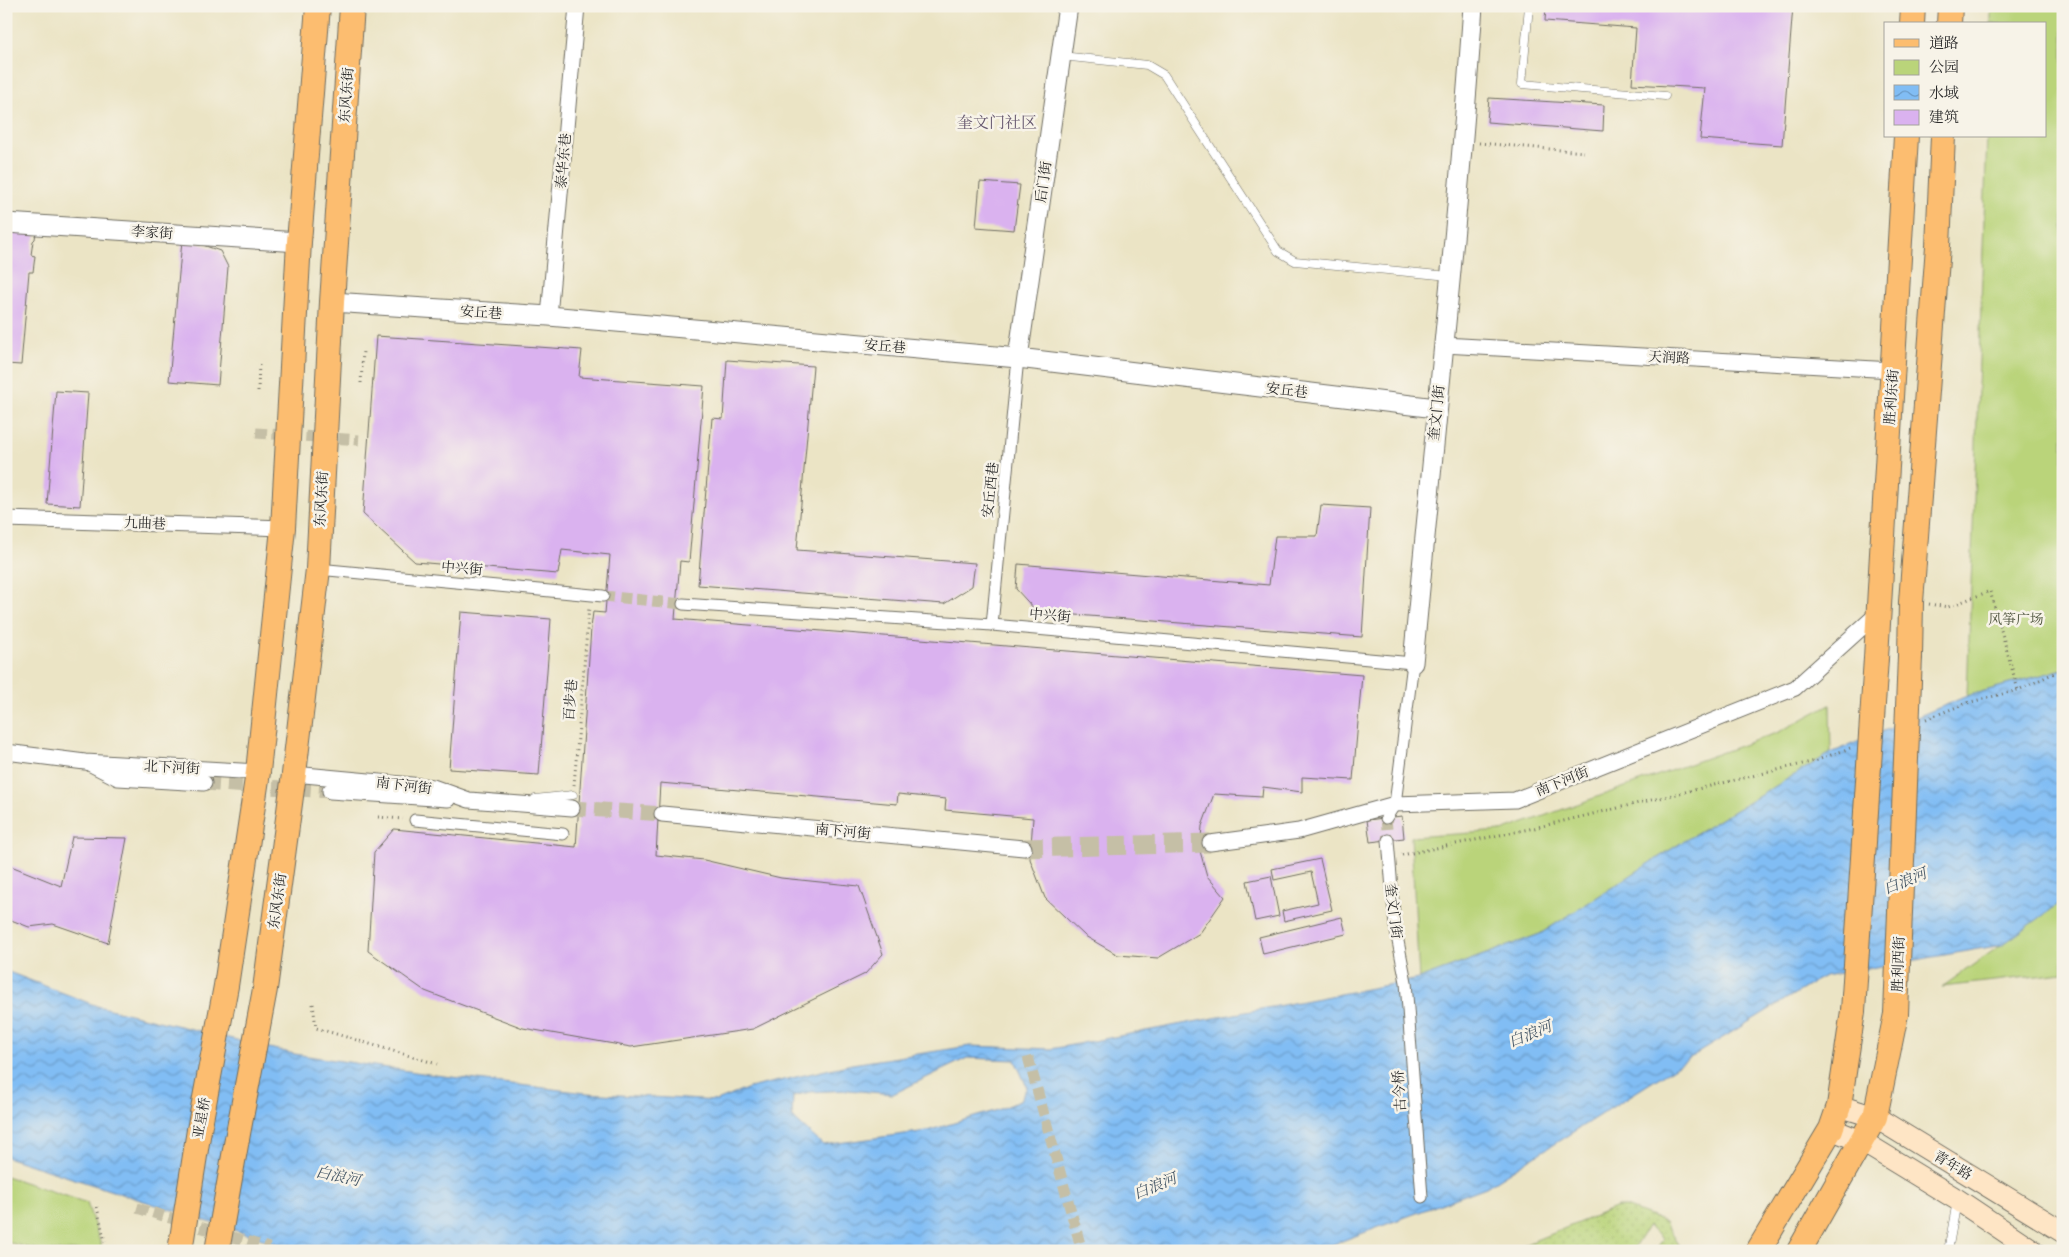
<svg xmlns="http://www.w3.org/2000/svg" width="2069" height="1257" viewBox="0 0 2069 1257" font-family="'IM FELL English','Noto Serif SC',serif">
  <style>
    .grass { fill: url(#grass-dots); stroke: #728052 }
    .park { fill: #bad47a; stroke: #728052 }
    .water { fill: url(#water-waves); stroke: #567490; fill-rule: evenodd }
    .building { fill: #dab2ef }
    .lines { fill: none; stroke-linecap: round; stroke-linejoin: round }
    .pedestrian-tunnel { stroke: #c5bfa6; stroke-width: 11; stroke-dasharray: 11 5.5; stroke-linecap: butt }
    .minor-tunnel { stroke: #c5bfa6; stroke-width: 15; stroke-dasharray: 15 8; stroke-linecap: butt }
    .tertiary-tunnel { stroke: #c5bfa6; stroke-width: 19; stroke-dasharray: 19 9; stroke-linecap: butt }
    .service-casing { stroke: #6e6c61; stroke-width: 9 }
    .pedestrian-casing { stroke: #6e6c61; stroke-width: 13 }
    .minor-casing { stroke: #6e6c61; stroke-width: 17 }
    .tertiary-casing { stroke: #6e6c61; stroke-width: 21 }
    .secondary-casing { stroke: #6e6c61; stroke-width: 23 }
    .primary-casing { stroke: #6e6c61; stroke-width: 26 }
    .path { stroke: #6e6c61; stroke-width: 3; stroke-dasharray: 1 4; stroke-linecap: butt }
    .service { stroke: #fff; stroke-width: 8 }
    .pedestrian { stroke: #fff; stroke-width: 11 }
    .minor { stroke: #fff; stroke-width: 15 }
    .tertiary { stroke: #fff; stroke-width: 19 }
    .secondary { stroke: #fee5c5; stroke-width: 21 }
    .primary { stroke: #fcbd6f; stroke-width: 24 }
    .primary-bridge-casing { stroke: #6e6c61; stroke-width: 26; stroke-linecap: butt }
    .primary-bridge { stroke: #fcbd6f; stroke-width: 24 }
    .labels { text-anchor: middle; stroke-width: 5; stroke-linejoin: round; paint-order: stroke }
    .street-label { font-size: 14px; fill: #2b2b2b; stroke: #f7f3e8 }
    .park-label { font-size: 14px; fill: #4f553f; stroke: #f7f3e8 }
    .water-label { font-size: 15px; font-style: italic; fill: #455767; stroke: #f7f3e8 }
    .quarter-label { font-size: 16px; fill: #685a70; stroke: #f7f3e8 }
  </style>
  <defs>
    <pattern id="grass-dots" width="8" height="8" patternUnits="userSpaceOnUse" patternTransform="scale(1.25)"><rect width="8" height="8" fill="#bad47a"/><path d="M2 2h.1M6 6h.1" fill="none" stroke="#a0b66a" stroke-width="1.8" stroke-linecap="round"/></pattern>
    <pattern id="water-waves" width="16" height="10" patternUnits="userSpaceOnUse" patternTransform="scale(1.25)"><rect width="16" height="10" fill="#81bdf4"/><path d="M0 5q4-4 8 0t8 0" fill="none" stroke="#6a9ac6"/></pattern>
  </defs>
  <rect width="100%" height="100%" fill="#f7f3e8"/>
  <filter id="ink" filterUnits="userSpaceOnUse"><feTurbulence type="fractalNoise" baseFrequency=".02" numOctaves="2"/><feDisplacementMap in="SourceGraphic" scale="10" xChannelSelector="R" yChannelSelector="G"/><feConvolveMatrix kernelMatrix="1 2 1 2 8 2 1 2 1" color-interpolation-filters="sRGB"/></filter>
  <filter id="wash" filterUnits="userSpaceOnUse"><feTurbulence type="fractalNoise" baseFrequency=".0096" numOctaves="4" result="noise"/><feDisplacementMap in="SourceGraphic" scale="20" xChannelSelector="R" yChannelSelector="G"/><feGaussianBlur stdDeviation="1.12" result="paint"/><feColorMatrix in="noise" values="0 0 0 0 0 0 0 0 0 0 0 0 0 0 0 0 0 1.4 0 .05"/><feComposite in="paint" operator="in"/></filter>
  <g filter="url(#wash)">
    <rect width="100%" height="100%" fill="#ebe4c5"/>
    <path class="grass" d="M 1617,1207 L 1626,1207 L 1665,1222 L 1683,1251 L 1655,1251 L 1663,1239 L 1648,1226 L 1632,1251 L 1509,1251 Z"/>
    <g class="park">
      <path d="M 1991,6 L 2063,6 L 2063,669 L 1967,696 L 1987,136 L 2045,136 L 2045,24 L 1991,24 Z"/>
      <path d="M 1830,704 L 1831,753 L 1684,841 L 1540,934 L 1419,979 L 1411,837 L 1502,831 L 1779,732 Z"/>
      <path d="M 2063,901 L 2063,973 L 1942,987 Z"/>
      <path d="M 6,1176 L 87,1203 L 103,1251 L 42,1251 L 6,1242 Z"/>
    </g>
    <path class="water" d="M 2063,669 L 2063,901 L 2002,945 L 1824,976 L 1701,1051 L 1486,1187 L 1315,1251 L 300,1251 L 6,1157 L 6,971 L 97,1006 L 294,1054 L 435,1075 L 586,1093 L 717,1101 L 749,1088 L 852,1064 L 970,1046 L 1051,1049 L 1419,979 L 1540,934 L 1684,841 L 1831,753 L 1967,696 ZM 967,1058 L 1015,1060 L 1027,1087 L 1020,1101 L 998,1110 L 927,1131 L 823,1145 L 792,1117 L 793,1096 L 810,1092 L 848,1090 L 893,1094 Z"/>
    <g id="blocks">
      <g class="building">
        <path d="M 1546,6 L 1793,6 L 1782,145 L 1700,139 L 1705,88 L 1632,84 L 1636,28 L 1545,21 Z"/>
        <path d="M 1489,98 L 1604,105 L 1603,131 L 1487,122 Z"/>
        <path d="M 980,182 L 1020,185 L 1014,230 L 976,227 Z"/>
        <path d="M 6,230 L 36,232 L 35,239 L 33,241 L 31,255 L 35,256 L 33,272 L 29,272 L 21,365 L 6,364 Z"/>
        <path d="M 182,241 L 197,243 L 220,251 L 228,267 L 218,385 L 169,381 Z"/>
        <path d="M 376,336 L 582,350 L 579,377 L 704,386 L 689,562 L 680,561 L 675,619 L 1362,675 L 1353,780 L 1302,777 L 1302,792 L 1263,787 L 1262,797 L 1214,794 L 1202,826 L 1200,851 L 1207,876 L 1225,897 L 1200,933 L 1158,958 L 1118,955 L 1085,936 L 1045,898 L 1030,859 L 1033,818 L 945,810 L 946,799 L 898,794 L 897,804 L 660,783 L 656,855 L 704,860 L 781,878 L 859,886 L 883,954 L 865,974 L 753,1029 L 631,1047 L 523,1028 L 425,991 L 368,951 L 374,852 L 394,829 L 576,847 L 591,628 L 593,612 L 605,613 L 610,555 L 562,550 L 558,574 L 415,562 L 363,514 Z"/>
        <path d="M 727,360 L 813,366 L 797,550 L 975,563 L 972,586 L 944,604 L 698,585 L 712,418 L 723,419 Z"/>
        <path d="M 56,391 L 88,393 L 80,506 L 47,504 Z"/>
        <path d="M 1321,505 L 1370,508 L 1362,637 L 1037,612 L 1016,589 L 1018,564 L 1269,585 L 1275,536 L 1317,536 Z"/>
        <path d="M 461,612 L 551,619 L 539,775 L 449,769 Z"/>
        <path d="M 1402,816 L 1404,838 L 1370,842 L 1367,820 Z"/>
        <path d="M 72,837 L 127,838 L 108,943 L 53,924 L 29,927 L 6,918 L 6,864 L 61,886 Z"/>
        <path d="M 1320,859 L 1332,910 L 1284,921 L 1282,911 L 1318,903 L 1311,872 L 1274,880 L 1272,869 Z"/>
        <path d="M 1271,876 L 1279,916 L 1255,921 L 1247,881 Z"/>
        <path d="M 1342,917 L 1346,934 L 1263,954 L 1259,937 Z"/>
      </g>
    </g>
  </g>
  <g filter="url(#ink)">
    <use href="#blocks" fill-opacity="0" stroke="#6e6c61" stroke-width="1"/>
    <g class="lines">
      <g class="pedestrian-tunnel">
        <path d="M 256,433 L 359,440"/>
        <path d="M 603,596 L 683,604"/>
        <path d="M 1386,818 L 1388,840"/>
        <path d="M 1028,1057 L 1082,1251"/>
        <path d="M 137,1208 L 269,1248"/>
      </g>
      <g class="minor-tunnel">
        <path d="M 204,783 L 330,791"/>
        <path d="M 572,808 L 662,814"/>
      </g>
      <path class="tertiary-tunnel" d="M 1024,848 L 1210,843"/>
      <g class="service-casing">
        <g id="service">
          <path d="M 1529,6 L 1522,84 L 1665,96"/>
          <path d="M 1061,56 L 1147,65 L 1164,75 L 1278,251 L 1295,261 L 1449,276"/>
          <path d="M 535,799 L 573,795"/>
          <path d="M 1948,1251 L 1957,1201"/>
        </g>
      </g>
      <g class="pedestrian-casing">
        <g id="pedestrian">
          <path d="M 318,569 L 603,596"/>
          <path d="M 683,604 L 992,625 L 1413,663 L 1395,804 L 1386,818"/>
          <path d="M 992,625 L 1018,358"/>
          <path d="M 415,820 L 563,834"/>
          <path d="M 1388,840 L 1395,926 L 1406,982 L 1422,1197"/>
        </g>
      </g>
      <g class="minor-casing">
        <g id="minor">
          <path d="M 549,316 L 577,6"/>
          <path d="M 1444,345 L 1893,370"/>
          <path d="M 6,519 L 283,528"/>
          <path d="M 6,752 L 85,762 L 258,772"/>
          <path d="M 91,764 L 118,778 L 204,783"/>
          <path d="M 294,774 L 433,787 L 469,800 L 572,808"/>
          <path d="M 330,791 L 448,799"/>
          <path d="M 662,814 L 1024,848"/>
          <path d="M 1210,843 L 1299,831 L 1395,804 L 1515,800 L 1795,688 L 1877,614"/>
        </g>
      </g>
      <g class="tertiary-casing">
        <g id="tertiary">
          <path d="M 6,223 L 299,242"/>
          <path d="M 332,302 L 549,316 L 1018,358 L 1436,408"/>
          <path d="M 1018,358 L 1068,6"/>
          <path d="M 1413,663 C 1433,444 1458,226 1473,6"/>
        </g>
      </g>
      <g class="secondary-casing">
        <g id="secondary">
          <path d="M 1839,1106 L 1875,1117 L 2063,1232"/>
          <path d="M 1831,1129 L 1863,1142 L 1958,1200 L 2034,1251"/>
        </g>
      </g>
      <g class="primary-casing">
        <g id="primary">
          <path d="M 1912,24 L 1913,6"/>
          <path d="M 1949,24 L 1950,6"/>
          <path d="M 1910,656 L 1911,602 L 1938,246 L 1943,136"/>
          <path d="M 1876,658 L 1906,136"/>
          <path d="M 199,1130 L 226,986 L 258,772 L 283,528 L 299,242 L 318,6"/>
          <path d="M 237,1139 L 265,989 L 294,774 L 318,569 L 332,302 L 352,6"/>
          <path d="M 1758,1251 L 1831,1129 L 1839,1106 L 1853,1011"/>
          <path d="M 1799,1251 L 1875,1117 L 1896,1014"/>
        </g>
      </g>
      <g class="path">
        <path d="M 1479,143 L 1584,152"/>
        <path d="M 361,383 L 363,351"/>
        <path d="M 258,391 L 259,363"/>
        <path d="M 1929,604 L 1948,607 L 1990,591 L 2018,690"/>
        <path d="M 1926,719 L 1967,703 L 2018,690 L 2063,669"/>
        <path d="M 574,785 L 589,607"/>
        <path d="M 378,817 L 403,819"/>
        <path d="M 1402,855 L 1534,828 L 1815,761 L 1850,748"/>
        <path d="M 313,1004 L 316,1028 L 437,1064"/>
        <path d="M 97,1207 L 107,1251"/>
      </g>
      <use href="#service" class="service"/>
      <use href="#pedestrian" class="pedestrian"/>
      <use href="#minor" class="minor"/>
      <use href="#tertiary" class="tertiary"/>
      <use href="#secondary" class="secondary"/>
      <use href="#primary" class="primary"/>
      <g class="primary-bridge-casing">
        <g id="primary-bridge">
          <path d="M 1853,1011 L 1876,658"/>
          <path d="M 1896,1014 L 1910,656"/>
          <path d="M 180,1251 L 199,1130"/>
          <path d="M 217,1251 L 237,1139"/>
        </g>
      </g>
      <use href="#primary-bridge" class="primary-bridge"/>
    </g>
  </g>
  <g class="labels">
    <g class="street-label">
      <text transform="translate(346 95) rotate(-86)" y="5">东风东街</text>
      <text transform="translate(563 161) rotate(-85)" y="5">泰华东巷</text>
      <text transform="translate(1043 182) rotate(-82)" y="5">后门街</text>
      <text transform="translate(152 232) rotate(4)" y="5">李家街</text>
      <text transform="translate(481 312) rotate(4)" y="5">安丘巷</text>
      <text transform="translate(885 346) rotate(5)" y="5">安丘巷</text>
      <text transform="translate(1669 357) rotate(3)" y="5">天润路</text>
      <text transform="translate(1287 390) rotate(7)" y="5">安丘巷</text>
      <text transform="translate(1891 397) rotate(-86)" y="5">胜利东街</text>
      <text transform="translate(1436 413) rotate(-84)" y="5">奎文门街</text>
      <text transform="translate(990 490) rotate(-84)" y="5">安丘西巷</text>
      <text transform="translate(321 499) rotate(-87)" y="5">东风东街</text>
      <text transform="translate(145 523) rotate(2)" y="5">九曲巷</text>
      <text transform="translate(462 568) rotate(5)" y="5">中兴街</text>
      <text transform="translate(1050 615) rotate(5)" y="5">中兴街</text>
      <text transform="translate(570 700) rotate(-85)" y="5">百步巷</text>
      <text transform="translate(172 767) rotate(3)" y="5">北下河街</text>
      <text transform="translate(1562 781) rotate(-22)" y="5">南下河街</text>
      <text transform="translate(404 785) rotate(7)" y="5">南下河街</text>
      <text transform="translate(843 831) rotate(5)" y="5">南下河街</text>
      <text transform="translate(277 901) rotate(-82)" y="5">东风东街</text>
      <text transform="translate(1394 911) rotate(83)" y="5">奎文门街</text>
      <text transform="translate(1898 964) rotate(-88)" y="5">胜利西街</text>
      <text transform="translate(1399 1091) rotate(-94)" y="5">古今桥</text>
      <text transform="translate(201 1118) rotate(-80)" y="5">亚星桥</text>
      <text transform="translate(1953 1165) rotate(31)" y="5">青年路</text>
    </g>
    <g class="park-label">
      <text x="2016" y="624">风筝广场</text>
    </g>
    <g class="water-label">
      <text transform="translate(1905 881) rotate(-22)" y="5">白浪河</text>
      <text transform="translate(1530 1034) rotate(-22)" y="5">白浪河</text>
      <text transform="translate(338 1176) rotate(12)" y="5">白浪河</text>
      <text transform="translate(1155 1186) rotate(-22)" y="5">白浪河</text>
    </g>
    <g class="quarter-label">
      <text x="997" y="128">奎文门社区</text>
    </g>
  </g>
  <rect width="2069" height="1257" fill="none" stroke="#f7f3e8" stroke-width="25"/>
  <rect x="1884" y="22" width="162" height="115" fill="#f7f3e8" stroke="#a5a39c"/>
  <rect x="1894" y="39" width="25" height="8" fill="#fcbd6f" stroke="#a5a39c"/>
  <text x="1929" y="48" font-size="15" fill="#2b2b2b">道路</text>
  <rect x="1894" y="60" width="25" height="15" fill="#bad47a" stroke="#a5a39c"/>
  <text x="1929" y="72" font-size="15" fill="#2b2b2b">公园</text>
  <rect x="1894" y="85" width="25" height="15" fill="url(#water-waves)" stroke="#a5a39c"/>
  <text x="1929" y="98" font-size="15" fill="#2b2b2b">水域</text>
  <rect x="1894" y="110" width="25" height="15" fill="#dab2ef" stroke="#a5a39c"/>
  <text x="1929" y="122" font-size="15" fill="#2b2b2b">建筑</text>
</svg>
